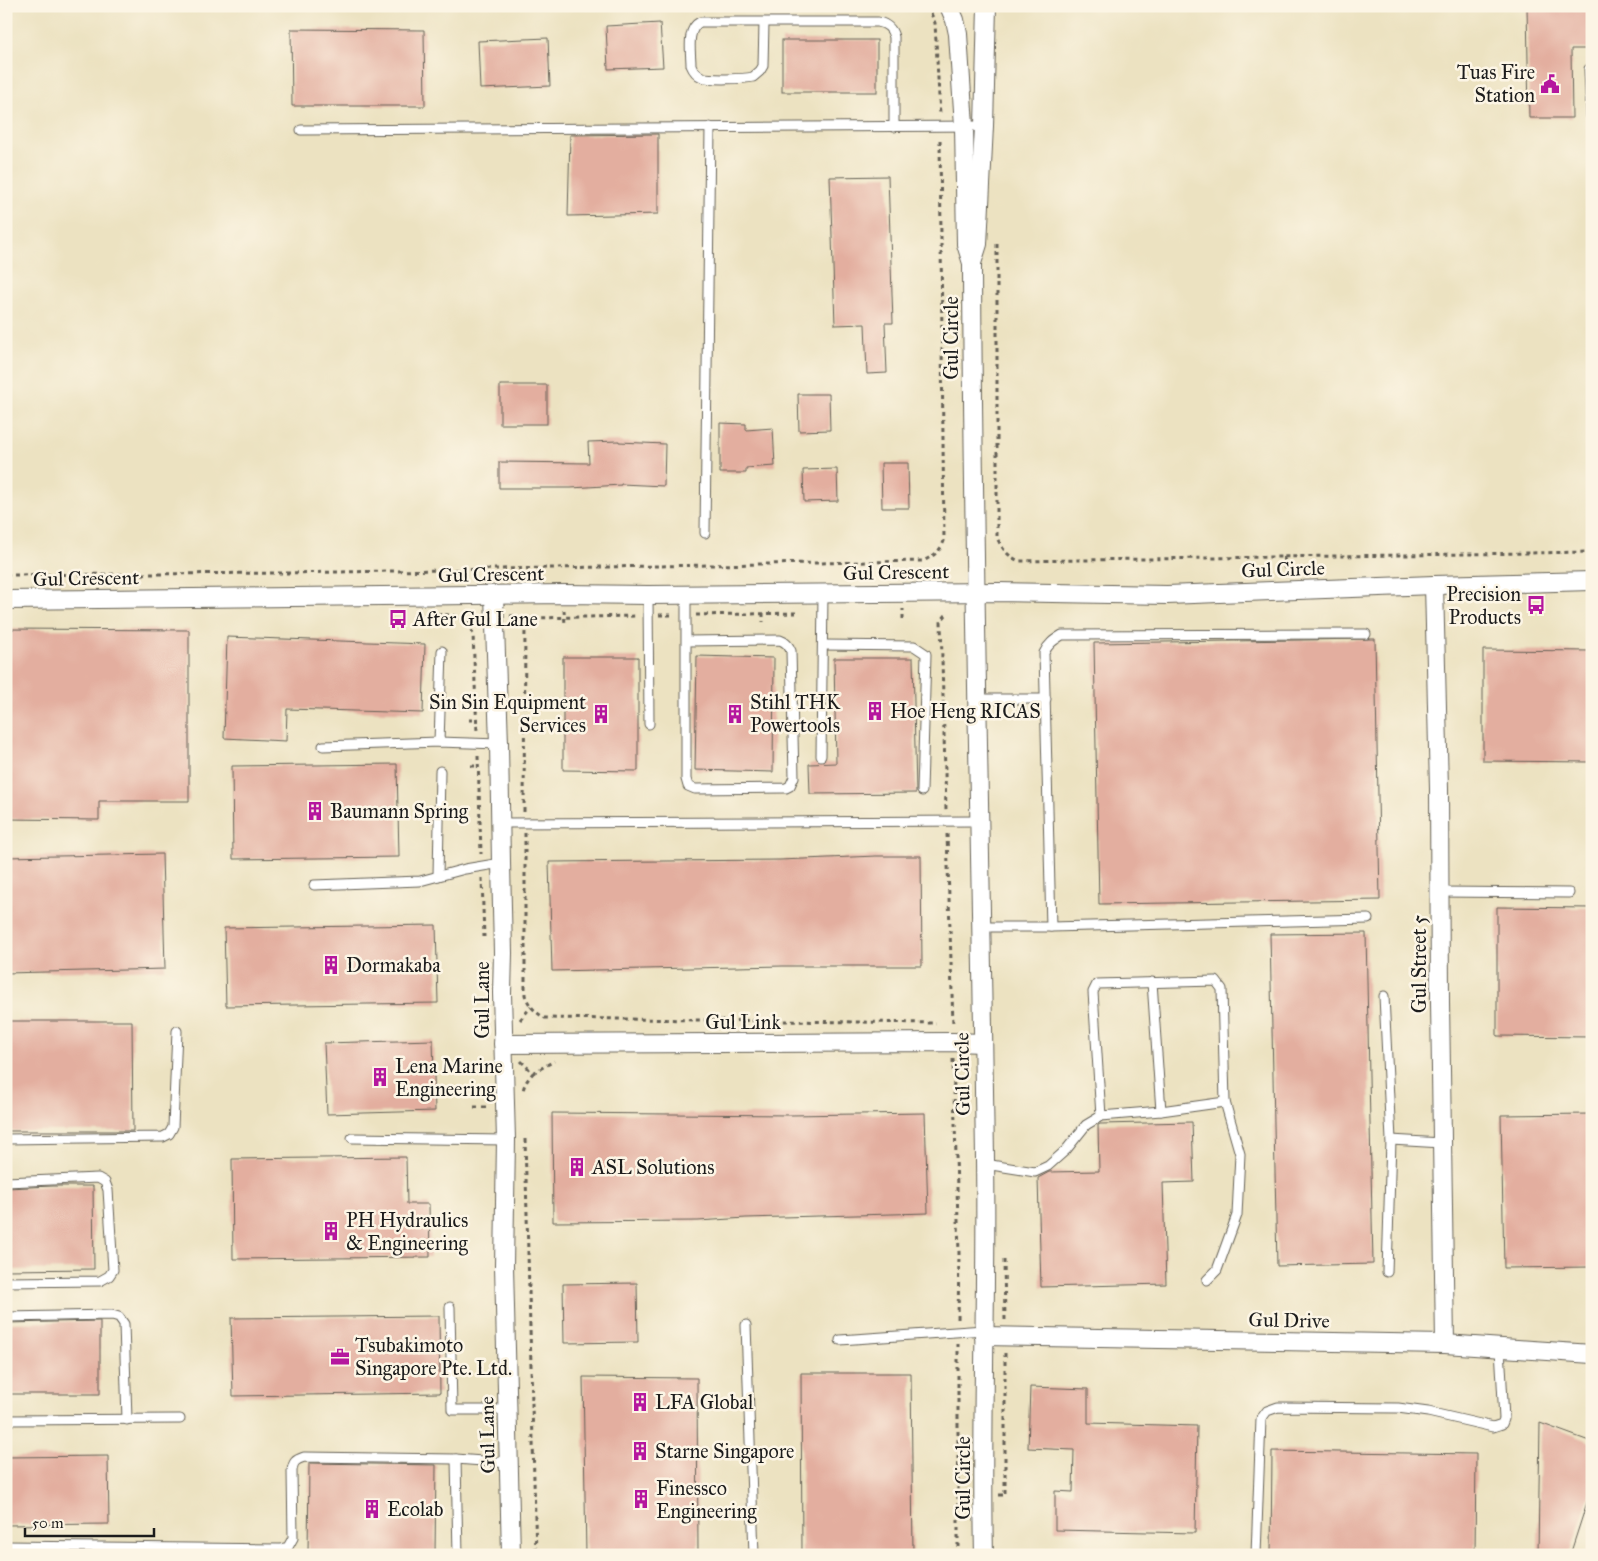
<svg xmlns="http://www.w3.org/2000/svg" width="1598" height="1561" viewBox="0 0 1598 1561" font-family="'IM FELL Great Primer',serif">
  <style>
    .building { fill: #e3ae9f }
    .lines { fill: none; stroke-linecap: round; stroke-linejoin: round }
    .lane-casing { stroke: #656156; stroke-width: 11 }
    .street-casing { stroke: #656156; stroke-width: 20 }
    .path { stroke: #656156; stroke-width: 3; stroke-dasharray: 4 4; stroke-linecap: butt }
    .lane { stroke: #fff; stroke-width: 9 }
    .street { stroke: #fff; stroke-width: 18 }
    .labels { text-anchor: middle; stroke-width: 5; stroke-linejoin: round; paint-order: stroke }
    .poi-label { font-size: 20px; fill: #1c1c1c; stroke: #fcf5e5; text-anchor: start }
    .street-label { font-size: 20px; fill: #1c1c1c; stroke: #fcf5e5 }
  </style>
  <rect width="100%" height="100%" fill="#fcf5e5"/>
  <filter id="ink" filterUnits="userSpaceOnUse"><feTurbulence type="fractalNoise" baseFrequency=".02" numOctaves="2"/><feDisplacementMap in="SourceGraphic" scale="10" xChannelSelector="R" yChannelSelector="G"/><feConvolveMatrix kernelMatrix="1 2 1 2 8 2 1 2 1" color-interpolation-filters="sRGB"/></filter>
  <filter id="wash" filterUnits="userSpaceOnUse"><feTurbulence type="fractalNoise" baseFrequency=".0096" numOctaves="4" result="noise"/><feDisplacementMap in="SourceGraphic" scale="20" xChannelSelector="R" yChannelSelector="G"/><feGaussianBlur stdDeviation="1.12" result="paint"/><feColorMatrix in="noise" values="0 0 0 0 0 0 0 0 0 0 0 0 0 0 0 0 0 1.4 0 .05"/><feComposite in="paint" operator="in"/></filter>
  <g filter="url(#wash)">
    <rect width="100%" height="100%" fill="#ece2c1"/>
    <g id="blocks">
      <g class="building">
        <path d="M 1527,6 L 1592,6 L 1592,49 L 1571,49 L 1572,118 L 1529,118 Z"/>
        <path d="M 660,23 L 663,67 L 608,69 L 606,26 Z"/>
        <path d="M 291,29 L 424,30 L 425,106 L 292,106 Z"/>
        <path d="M 548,38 L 550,86 L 480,89 L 478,41 Z"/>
        <rect x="782" y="40" width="95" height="52"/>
        <path d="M 658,134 L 658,214 L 568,216 L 570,135 Z"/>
        <path d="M 888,176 L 893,323 L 885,323 L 887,373 L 867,374 L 865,324 L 835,325 L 830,177 Z"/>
        <rect x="500" y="385" width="47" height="39"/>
        <path d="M 798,394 L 829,394 L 830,430 L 799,431 Z"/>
        <path d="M 720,423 L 746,424 L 746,430 L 773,428 L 775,466 L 746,468 L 746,473 L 720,473 Z"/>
        <path d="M 619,441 L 619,442 L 665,444 L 664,486 L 621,484 L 621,485 L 571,488 L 499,488 L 499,462 L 589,463 L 588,442 Z"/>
        <path d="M 881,463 L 908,463 L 909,508 L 882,508 Z"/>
        <path d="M 837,469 L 838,501 L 804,502 L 803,470 Z"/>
        <path d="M 6,629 L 189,630 L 189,801 L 99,801 L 99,820 L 6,819 Z"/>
        <path d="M 227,637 L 425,644 L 423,713 L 287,709 L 286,741 L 224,738 Z"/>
        <path d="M 1369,639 L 1375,639 L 1380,900 L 1099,904 L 1094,643 Z"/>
        <path d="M 1483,650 L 1592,651 L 1592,762 L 1483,761 Z"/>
        <path d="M 697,656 L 774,658 L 773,772 L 695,770 Z"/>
        <path d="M 563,657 L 638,657 L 638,771 L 563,770 Z"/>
        <path d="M 834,658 L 913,658 L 916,793 L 810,794 L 809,764 L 836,763 Z"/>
        <path d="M 397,764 L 399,857 L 233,859 L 232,766 Z"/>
        <path d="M 162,854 L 165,969 L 6,973 L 6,857 Z"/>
        <path d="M 876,856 L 921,856 L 922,966 L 783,966 L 552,971 L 549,862 L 780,860 Z"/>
        <path d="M 1497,907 L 1592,908 L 1592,1037 L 1497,1036 Z"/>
        <path d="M 436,925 L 438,1003 L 226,1006 L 224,928 Z"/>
        <path d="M 1366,933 L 1373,1264 L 1277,1266 L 1270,934 Z"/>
        <path d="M 6,1021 L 132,1021 L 133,1131 L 6,1131 Z"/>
        <path d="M 433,1040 L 435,1111 L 327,1114 L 324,1043 Z"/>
        <path d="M 552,1113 L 790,1115 L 925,1113 L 928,1213 L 746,1218 L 698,1221 L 553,1222 Z"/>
        <path d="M 1592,1114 L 1592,1267 L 1504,1268 L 1501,1115 Z"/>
        <path d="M 1192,1122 L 1194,1182 L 1163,1183 L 1166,1284 L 1041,1287 L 1038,1178 L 1049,1172 L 1099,1171 L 1098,1125 L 1100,1124 Z"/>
        <path d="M 406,1157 L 407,1204 L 429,1204 L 430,1257 L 233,1259 L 232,1159 Z"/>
        <path d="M 53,1186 L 93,1186 L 94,1269 L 6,1270 L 6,1188 Z"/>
        <path d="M 637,1283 L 638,1342 L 564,1343 L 563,1284 Z"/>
        <path d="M 439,1316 L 440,1393 L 233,1396 L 231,1318 Z"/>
        <path d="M 100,1321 L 100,1394 L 6,1394 L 6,1323 Z"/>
        <path d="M 801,1373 L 911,1373 L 913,1555 L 802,1555 Z"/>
        <path d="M 583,1377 L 697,1378 L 698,1555 L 586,1555 Z"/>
        <path d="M 1030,1387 L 1088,1389 L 1088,1423 L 1197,1426 L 1195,1533 L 1055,1530 L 1055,1491 L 1073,1492 L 1074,1450 L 1028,1448 Z"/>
        <path d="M 1540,1423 L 1592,1442 L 1592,1487 L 1570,1555 L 1538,1555 Z"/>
        <path d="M 1272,1451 L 1476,1454 L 1475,1555 L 1271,1555 Z"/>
        <path d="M 108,1456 L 109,1524 L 6,1525 L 6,1457 Z"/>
        <path d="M 309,1463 L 436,1465 L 435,1555 L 308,1555 Z"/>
      </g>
    </g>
  </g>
  <g filter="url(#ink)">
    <use href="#blocks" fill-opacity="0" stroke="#656156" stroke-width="1"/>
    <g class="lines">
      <g class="lane-casing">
        <g id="lane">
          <path d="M 764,23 L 763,66 L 760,71 L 753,77 C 744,79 709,80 702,77 C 697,75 693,70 691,65 C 691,52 686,29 700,22 L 878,22 C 887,24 892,28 894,37 L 894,127"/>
          <path d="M 1591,116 L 1589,69 L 1592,69"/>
          <path d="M 301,130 L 984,126"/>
          <path d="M 705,533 L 710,127"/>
          <path d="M 648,595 L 649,724"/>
          <path d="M 686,595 L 686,779 L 688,786 L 695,789 L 786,788 L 790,786 L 794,777 L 791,651 C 789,646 786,642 780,640 L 687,641"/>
          <path d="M 823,645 L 914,646 L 926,654 L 922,791"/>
          <path d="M 978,699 L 1046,699"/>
          <path d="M 439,742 L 442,651"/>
          <path d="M 323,746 L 439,742 L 499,744"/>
          <path d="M 821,756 L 823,594"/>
          <path d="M 501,823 L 980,821"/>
          <path d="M 438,876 L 440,771"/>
          <path d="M 314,885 L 420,881 L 465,869 L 501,863"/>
          <path d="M 1440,892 L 1569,893"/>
          <path d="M 982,927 L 1051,927 L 1368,919"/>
          <path d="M 1051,927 L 1044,653 C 1048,644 1054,640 1062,635 L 1366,634"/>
          <path d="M 1152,982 L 1161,1111"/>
          <path d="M 1384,996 L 1391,1140 L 1387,1272"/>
          <path d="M 1101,1116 L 1093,992 L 1097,984 L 1216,981 L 1222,989 L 1225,1102 L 1240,1154 L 1237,1215 L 1217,1270 L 1207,1280"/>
          <path d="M 352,1138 L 506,1140"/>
          <path d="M 6,1139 L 163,1137 L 169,1134 L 173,1127 L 177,1031"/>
          <path d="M 1391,1140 L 1442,1143"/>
          <path d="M 985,1164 L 1035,1172 L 1048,1166 L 1066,1150 L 1086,1125 L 1101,1116 L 1161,1111 L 1225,1102"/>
          <path d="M 6,1182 L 98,1178 L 105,1182 L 108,1190 L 113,1270 L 109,1276 L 100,1281 L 6,1282"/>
          <path d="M 450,1307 L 452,1410 L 508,1410"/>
          <path d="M 6,1317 L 112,1315 L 119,1317 L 124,1324 L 127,1420"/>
          <path d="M 746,1325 L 754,1555"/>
          <path d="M 840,1340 L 984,1330"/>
          <path d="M 6,1420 L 180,1419"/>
          <path d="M 456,1459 L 458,1555"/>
          <path d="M 6,1546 L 280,1549 L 288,1547 L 293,1538 L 292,1471 C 293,1462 295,1460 304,1457 L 456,1459 L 509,1463"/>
          <path d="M 1256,1555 L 1261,1419 L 1267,1411 L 1278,1407 L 1398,1408 L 1428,1412 L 1493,1427 L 1502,1424 L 1504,1419 L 1500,1348"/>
        </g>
      </g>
      <g class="street-casing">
        <g id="street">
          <path d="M 949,6 L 955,20 L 958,34 L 964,126 L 966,244 L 972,263"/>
          <path d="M 1434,585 L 1439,789 L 1440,1002 L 1445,1344"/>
          <path d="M 494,595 L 499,744 L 501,863 L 503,953 L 502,993 L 506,1140 L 504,1266 L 511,1555"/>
          <path d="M 6,600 L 564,594 L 648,595 L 998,592 L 1167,595 L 1434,585 L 1592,581"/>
          <path d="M 503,1044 L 953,1042 L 983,1043"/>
          <path d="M 984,1336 L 1445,1344 L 1592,1354"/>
          <path d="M 984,1555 C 981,1423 987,1291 985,1159 C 981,860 973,562 972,263 L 978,244 L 984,126 L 987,6"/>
        </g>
      </g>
      <g class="path">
        <path d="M 928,6 L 935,23 L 940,115"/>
        <path d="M 997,244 L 997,538 C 1003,550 1008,556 1019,561 L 1592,552"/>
        <path d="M 1284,557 L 1285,574"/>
        <path d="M 6,575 L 286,573 L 923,561 C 933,556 940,552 944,541 L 940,137"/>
        <path d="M 564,610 L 565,625"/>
        <path d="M 763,613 L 763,622"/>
        <path d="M 437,614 L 459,616 L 468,623 L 476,616 L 479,616"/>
        <path d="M 659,615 L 675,615"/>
        <path d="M 696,615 L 798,613"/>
        <path d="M 946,615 L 941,621 L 946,810"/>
        <path d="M 510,616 L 515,616 L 525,624"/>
        <path d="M 903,619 L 903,609"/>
        <path d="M 468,623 L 473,634 L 477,732"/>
        <path d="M 469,720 L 478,720"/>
        <path d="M 478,756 L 481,854"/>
        <path d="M 471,766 L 479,766"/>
        <path d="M 524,812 L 525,624 L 530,618 L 638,616"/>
        <path d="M 525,833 L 525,995 C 529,1006 535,1012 545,1018 L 936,1023"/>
        <path d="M 947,834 L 953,1025"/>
        <path d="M 482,878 L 484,937"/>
        <path d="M 520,1020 L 531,1007"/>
        <path d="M 953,1059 L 959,1253 L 958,1320"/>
        <path d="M 521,1061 L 533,1073 C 528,1079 523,1085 523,1093"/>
        <path d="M 533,1073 L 554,1061"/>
        <path d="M 474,1107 L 488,1107"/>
        <path d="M 525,1139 L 536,1555"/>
        <path d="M 1004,1260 L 1005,1321"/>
        <path d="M 999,1495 L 1005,1495 L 1005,1352"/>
        <path d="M 958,1555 L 958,1344"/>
      </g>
      <use href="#lane" class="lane"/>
      <use href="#street" class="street"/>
    </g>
  </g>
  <defs>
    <g id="civic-bare" transform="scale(1.5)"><path d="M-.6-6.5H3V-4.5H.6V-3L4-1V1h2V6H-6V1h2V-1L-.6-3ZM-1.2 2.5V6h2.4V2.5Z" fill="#b5179e" stroke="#fcf5e5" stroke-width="2.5" paint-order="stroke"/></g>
    <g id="bus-bare" transform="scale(1.5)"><path d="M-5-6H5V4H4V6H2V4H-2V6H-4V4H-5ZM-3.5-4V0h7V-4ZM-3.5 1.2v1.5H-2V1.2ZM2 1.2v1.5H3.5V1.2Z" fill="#b5179e" stroke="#fcf5e5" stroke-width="2.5" paint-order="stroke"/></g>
    <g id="building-bare" transform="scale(1.5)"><path d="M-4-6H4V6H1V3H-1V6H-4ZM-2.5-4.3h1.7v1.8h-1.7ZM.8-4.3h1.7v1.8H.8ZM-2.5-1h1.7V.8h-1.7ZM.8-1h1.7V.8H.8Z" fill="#b5179e" stroke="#fcf5e5" stroke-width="2.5" paint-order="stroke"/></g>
    <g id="office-bare" transform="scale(1.5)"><path d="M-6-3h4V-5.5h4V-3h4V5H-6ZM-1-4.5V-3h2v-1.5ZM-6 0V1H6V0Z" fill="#b5179e" stroke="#fcf5e5" stroke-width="2.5" paint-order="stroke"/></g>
  </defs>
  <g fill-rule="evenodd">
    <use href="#civic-bare" x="1550" y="84"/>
    <use href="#bus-bare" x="1536" y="605"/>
    <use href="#bus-bare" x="398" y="619"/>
    <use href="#building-bare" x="875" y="711"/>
    <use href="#building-bare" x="601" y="714"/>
    <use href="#building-bare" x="735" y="714"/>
    <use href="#building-bare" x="315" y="811"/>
    <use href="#building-bare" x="331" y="965"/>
    <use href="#building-bare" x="380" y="1077"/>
    <use href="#building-bare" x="577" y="1167"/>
    <use href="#building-bare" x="331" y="1231"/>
    <use href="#office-bare" x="340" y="1357"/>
    <use href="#building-bare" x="640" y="1402"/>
    <use href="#building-bare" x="640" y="1451"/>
    <use href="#building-bare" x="641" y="1499"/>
    <use href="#building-bare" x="372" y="1509"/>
  </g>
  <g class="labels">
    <g class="poi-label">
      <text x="1535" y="79" text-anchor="end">Tuas Fire<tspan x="1535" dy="23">Station</tspan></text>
      <text x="1521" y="601" text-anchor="end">Precision<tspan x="1521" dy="23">Products</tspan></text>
      <text x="413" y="626">After Gul Lane</text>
      <text x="586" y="709" text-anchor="end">Sin Sin Equipment<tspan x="586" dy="23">Services</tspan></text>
      <text x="750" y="709">Stihl THK<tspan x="750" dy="23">Powertools</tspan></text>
      <text x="890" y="718">Hoe Heng RICAS</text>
      <text x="330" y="818">Baumann Spring</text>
      <text x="346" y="972">Dormakaba</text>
      <text x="395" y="1073">Lena Marine<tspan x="395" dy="23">Engineering</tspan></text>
      <text x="592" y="1174">ASL Solutions</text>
      <text x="346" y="1227">PH Hydraulics<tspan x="346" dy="23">&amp; Engineering</tspan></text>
      <text x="355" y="1352">Tsubakimoto<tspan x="355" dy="23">Singapore Pte. Ltd.</tspan></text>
      <text x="655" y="1409">LFA Global</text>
      <text x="655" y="1458">Starne Singapore</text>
      <text x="656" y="1495">Finessco<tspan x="656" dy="23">Engineering</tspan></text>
      <text x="387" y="1516">Ecolab</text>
    </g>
    <g class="street-label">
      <text transform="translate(951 338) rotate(-90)" y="7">Gul Circle</text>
      <text transform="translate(1283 569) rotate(-2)" y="7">Gul Circle</text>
      <text transform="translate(896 572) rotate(-1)" y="7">Gul Crescent</text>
      <text transform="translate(491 574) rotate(-1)" y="7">Gul Crescent</text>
      <text transform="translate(86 578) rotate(-1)" y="7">Gul Crescent</text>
      <text transform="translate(1419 964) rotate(-90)" y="7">Gul Street 5</text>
      <text transform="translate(482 1000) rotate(-90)" y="7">Gul Lane</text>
      <text x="743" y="1029">Gul Link</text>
      <text transform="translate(962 1074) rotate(-91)" y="7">Gul Circle</text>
      <text transform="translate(1289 1320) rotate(1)" y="7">Gul Drive</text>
      <text transform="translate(487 1435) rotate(-91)" y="7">Gul Lane</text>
      <text transform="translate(963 1478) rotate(-90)" y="7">Gul Circle</text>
    </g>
  </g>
  <rect width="1598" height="1561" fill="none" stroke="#fcf5e5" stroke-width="25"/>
  <path d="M25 1528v8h129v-8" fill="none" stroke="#1c1c1c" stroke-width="2.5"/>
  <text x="32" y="1528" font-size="15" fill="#1c1c1c" stroke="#fcf5e5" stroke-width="4" paint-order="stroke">50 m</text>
</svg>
